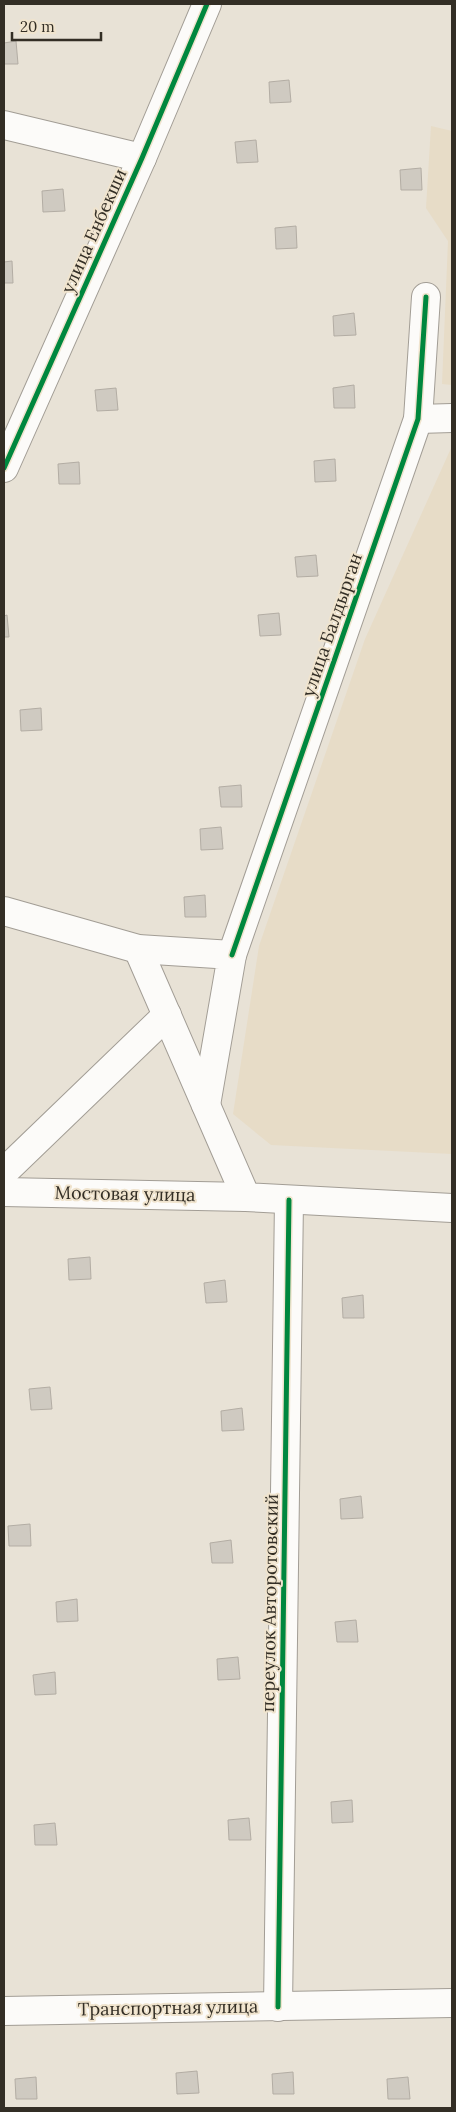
<svg xmlns="http://www.w3.org/2000/svg" width="456" height="2112" viewBox="0 0 456 2112" font-family="Lora,serif">
  <style>
    .built { fill: #e7dcc7 }
    .building { fill: #cfcac1; stroke: #b3ada4 }
    .lines { fill: none; stroke-linecap: round; stroke-linejoin: round }
    .minor-casing { stroke: #a29d95; stroke-width: 30 }
    .minor { stroke: #fcfbf9; stroke-width: 28 }
    .cycleway-casing { stroke: #f0e4ce; stroke-width: 8 }
    .cycleway { stroke: #00873e; stroke-width: 5 }
    .labels { text-anchor: middle; stroke-width: 4; stroke-linejoin: round; paint-order: stroke }
    .street-label { font-size: 18px; fill: #332e25; stroke: #f0e4ce }
  </style>
  <rect width="100%" height="100%" fill="#e8e2d6"/>
  <g class="built">
    <path d="M 431,126 L 452,131 L 452,385 L 442,384 L 448,241 L 426,208 Z"/>
    <path d="M 452,446 L 452,1154 L 271,1145 L 233,1114 L 259,946 L 365,639 Z"/>
  </g>
  <g class="building">
    <path d="M 16,41 L 18,64 L 4,64 L 4,43 Z"/>
    <path d="M 289,80 L 291,102 L 270,103 L 269,82 Z"/>
    <path d="M 256,140 L 258,162 L 237,163 L 235,142 Z"/>
    <path d="M 421,168 L 422,190 L 401,190 L 400,170 Z"/>
    <path d="M 63,189 L 65,211 L 43,212 L 42,191 Z"/>
    <path d="M 296,226 L 297,248 L 276,249 L 275,228 Z"/>
    <path d="M 12,261 L 13,283 L 4,283 L 4,262 Z"/>
    <path d="M 354,313 L 356,335 L 334,336 L 333,316 Z"/>
    <path d="M 354,385 L 355,408 L 334,408 L 333,388 Z"/>
    <path d="M 116,388 L 118,410 L 97,411 L 95,390 Z"/>
    <path d="M 335,459 L 336,481 L 315,482 L 314,461 Z"/>
    <path d="M 79,462 L 80,484 L 59,484 L 58,464 Z"/>
    <path d="M 316,555 L 318,576 L 297,577 L 295,557 Z"/>
    <path d="M 279,613 L 281,635 L 260,636 L 258,615 Z"/>
    <path d="M 7,615 L 9,637 L 4,637 L 4,616 Z"/>
    <path d="M 41,708 L 42,730 L 21,731 L 20,710 Z"/>
    <path d="M 241,785 L 242,807 L 221,807 L 219,787 Z"/>
    <path d="M 221,827 L 223,849 L 201,850 L 200,829 Z"/>
    <path d="M 205,895 L 206,917 L 185,917 L 184,897 Z"/>
    <path d="M 90,1257 L 91,1279 L 69,1280 L 68,1259 Z"/>
    <path d="M 225,1280 L 227,1302 L 206,1303 L 204,1283 Z"/>
    <path d="M 363,1295 L 364,1318 L 343,1318 L 342,1298 Z"/>
    <path d="M 50,1387 L 52,1409 L 31,1410 L 29,1389 Z"/>
    <path d="M 242,1408 L 244,1430 L 222,1431 L 221,1411 Z"/>
    <path d="M 361,1496 L 363,1518 L 341,1519 L 340,1499 Z"/>
    <path d="M 30,1524 L 31,1546 L 9,1546 L 8,1526 Z"/>
    <path d="M 231,1540 L 233,1563 L 212,1563 L 210,1543 Z"/>
    <path d="M 77,1599 L 78,1621 L 57,1622 L 56,1602 Z"/>
    <path d="M 356,1620 L 358,1642 L 337,1642 L 335,1622 Z"/>
    <path d="M 238,1657 L 240,1679 L 218,1680 L 217,1659 Z"/>
    <path d="M 55,1672 L 56,1694 L 35,1695 L 33,1675 Z"/>
    <path d="M 352,1800 L 353,1822 L 332,1823 L 331,1802 Z"/>
    <path d="M 249,1818 L 251,1840 L 229,1840 L 228,1820 Z"/>
    <path d="M 55,1823 L 57,1845 L 35,1845 L 34,1825 Z"/>
    <path d="M 197,2071 L 199,2093 L 177,2094 L 176,2073 Z"/>
    <path d="M 293,2072 L 294,2094 L 273,2094 L 272,2074 Z"/>
    <path d="M 36,2077 L 37,2099 L 16,2099 L 15,2079 Z"/>
    <path d="M 408,2077 L 410,2099 L 388,2099 L 387,2079 Z"/>
  </g>
  <g class="lines">
    <g class="minor-casing">
      <g id="minor">
        <path d="M 4,125 L 142,158"/>
        <path d="M 418,419 L 452,418"/>
        <path d="M 4,468 L 142,158 L 207,4"/>
        <path d="M 4,911 L 138,949 L 232,955 L 206,1105"/>
        <path d="M 138,949 L 246,1197 L 452,1208"/>
        <path d="M 232,955 L 418,419 L 426,297"/>
        <path d="M 4,1172 L 167,1015"/>
        <path d="M 4,1192 L 246,1197"/>
        <path d="M 278,2007 L 289,1200"/>
        <path d="M 4,2011 L 452,2003"/>
      </g>
    </g>
    <use href="#minor" class="minor"/>
    <g class="cycleway-casing">
      <g id="cycleway">
        <path d="M 4,468 L 142,158 L 207,4"/>
        <path d="M 232,955 L 418,419 L 426,297"/>
        <path d="M 278,2007 L 289,1200"/>
      </g>
    </g>
    <use href="#cycleway" class="cycleway"/>
  </g>
  <g class="labels">
    <g class="street-label">
      <text transform="translate(94 231) rotate(-66)" y="6">улица Енбекши</text>
      <text transform="translate(332 625) rotate(-71)" y="6">улица Балдырган</text>
      <text transform="translate(125 1194) rotate(1)" y="6">Мостовая улица</text>
      <text transform="translate(270 1603) rotate(-89)" y="6">переулок Авторотовский</text>
      <text transform="translate(168 2008) rotate(-1)" y="6">Транспортная улица</text>
    </g>
  </g>
  <rect width="456" height="2112" fill="none" stroke="#332e25" stroke-width="10"/>
  <path d="M12 32v8h89v-8" fill="none" stroke="#332e25" stroke-width="2.5"/>
  <text x="20" y="32" font-size="15" fill="#332e25" stroke="#f0e4ce" stroke-width="4" paint-order="stroke">20 m</text>
</svg>
